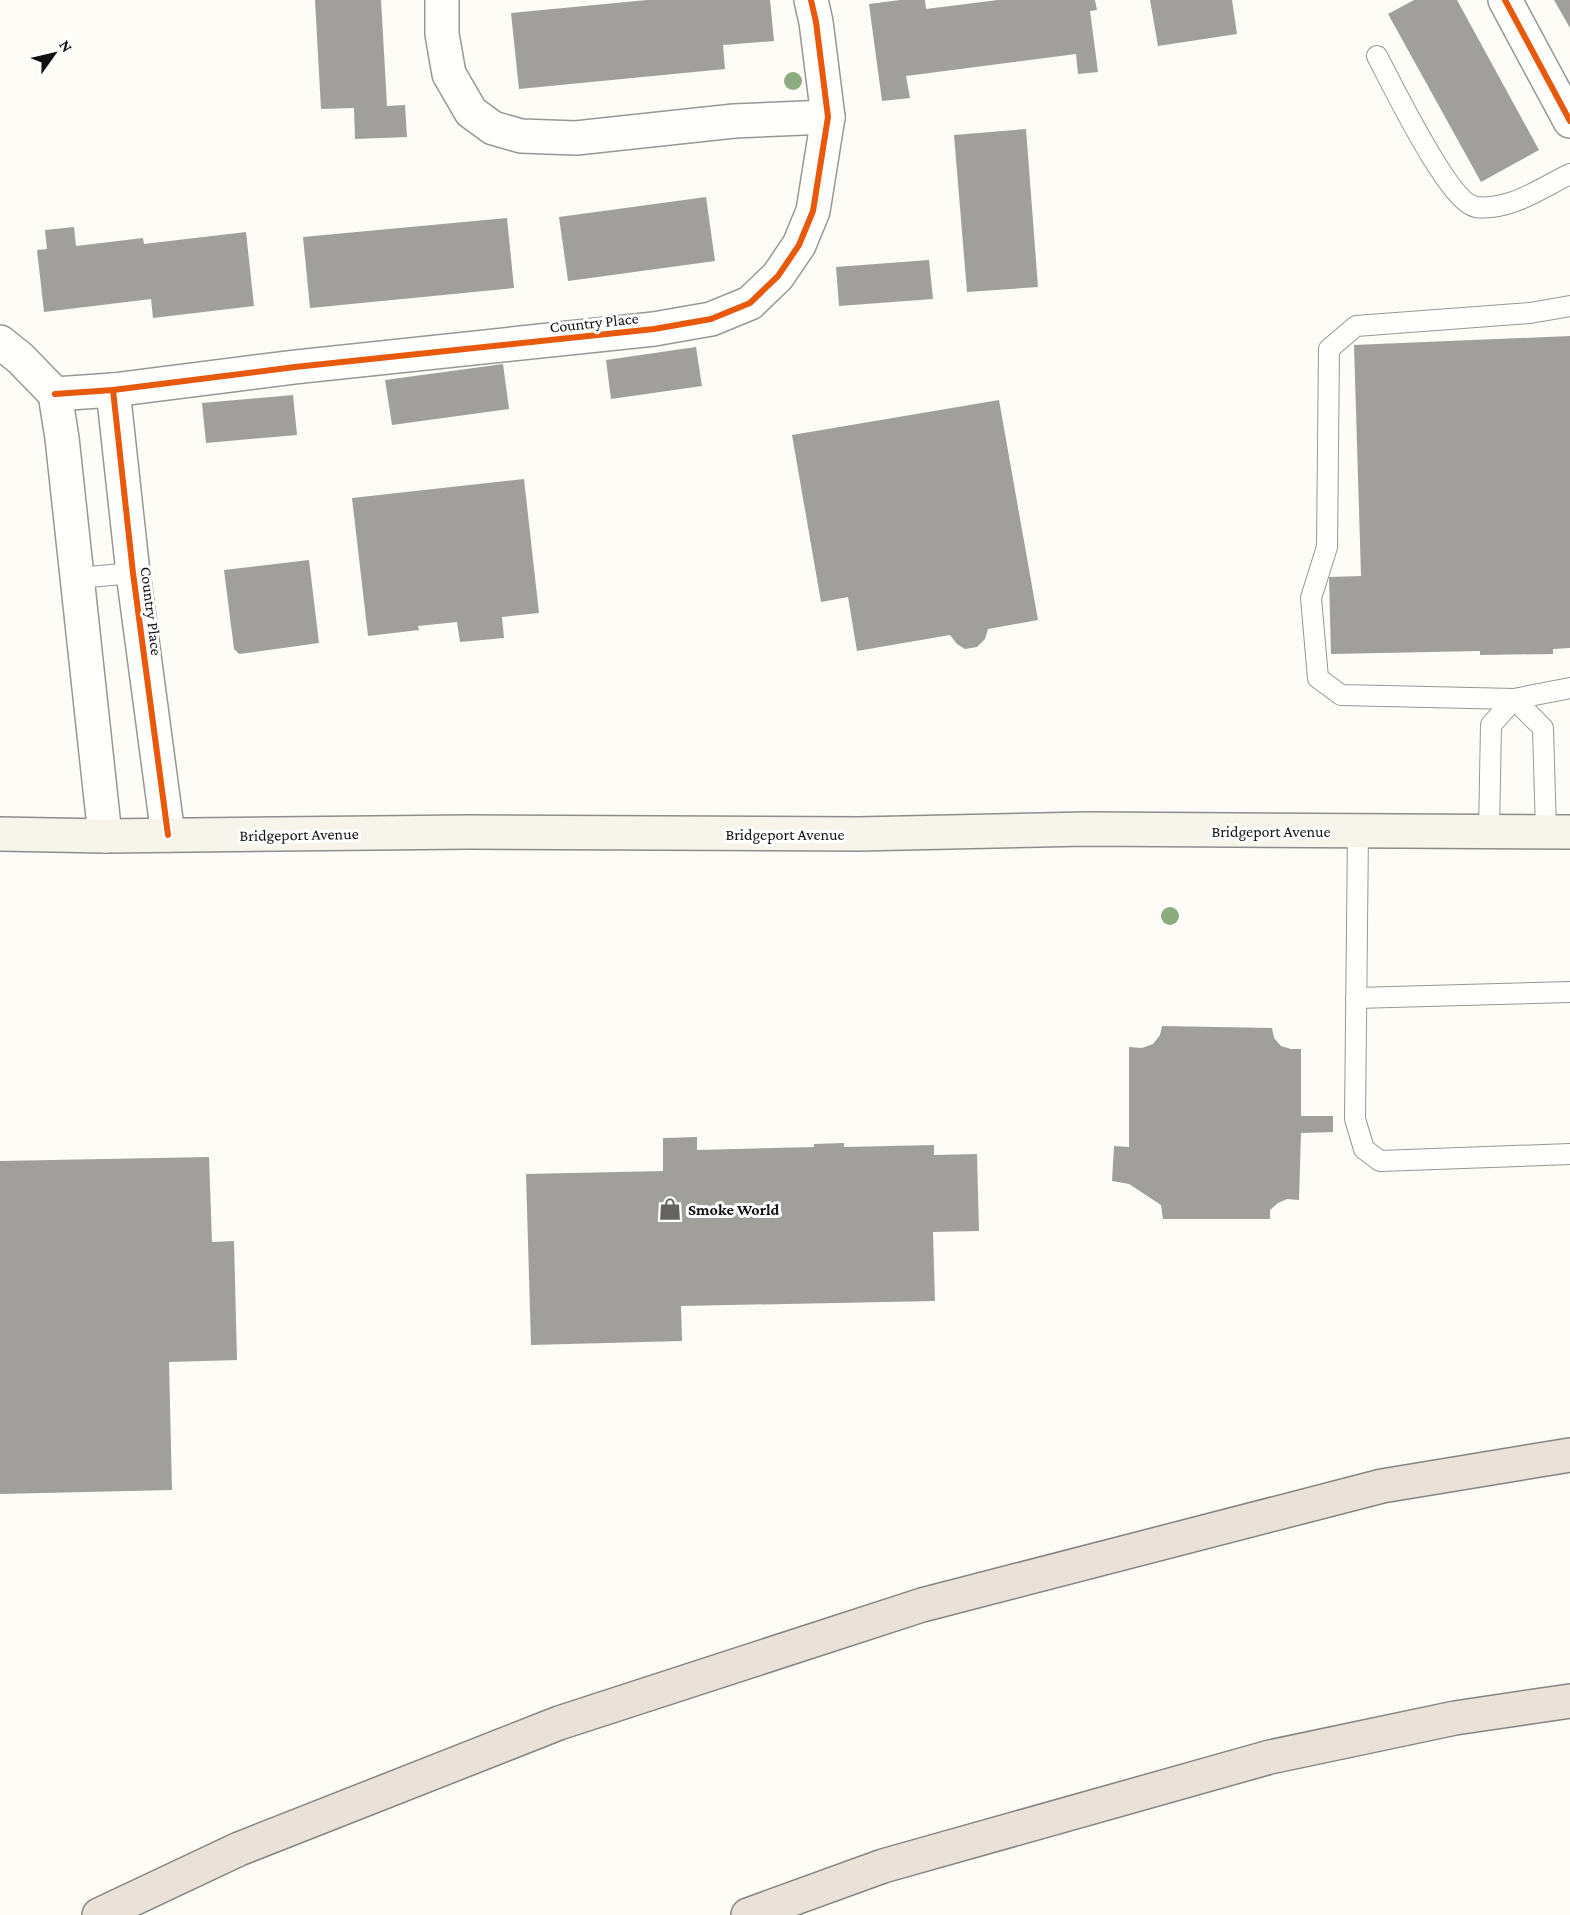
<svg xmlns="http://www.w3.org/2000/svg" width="1570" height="1915" viewBox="0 0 1570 1915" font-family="'Crimson Pro',serif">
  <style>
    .building { fill: #a19f9c }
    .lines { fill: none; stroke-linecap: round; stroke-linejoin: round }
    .lane-casing { stroke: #979795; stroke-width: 22 }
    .street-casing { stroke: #979795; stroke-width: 36 }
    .secondary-casing { stroke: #8e8d8b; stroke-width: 36 }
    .highway-casing { stroke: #858482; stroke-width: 36 }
    .lane { stroke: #fffffe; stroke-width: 20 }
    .street { stroke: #fffffe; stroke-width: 33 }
    .secondary { stroke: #f6f4eb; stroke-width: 33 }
    .highway { stroke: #eae1d8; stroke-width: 33 }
    .cycleway-casing { stroke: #fff; stroke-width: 10 }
    .cycleway { stroke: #e8590c; stroke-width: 6 }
    .tree { fill: #8cac80 }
    .labels { text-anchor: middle; stroke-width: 6; stroke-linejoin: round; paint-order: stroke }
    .street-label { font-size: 16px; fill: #111; stroke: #fff }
    .poi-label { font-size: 16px; font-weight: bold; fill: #111; stroke: #fff; text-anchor: start }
  </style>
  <rect width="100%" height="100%" fill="#fdfcf7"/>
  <g class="building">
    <path d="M 315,0 L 381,0 L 387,106 L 405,105 L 407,137 L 355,139 L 354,108 L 321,109 Z"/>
    <path d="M 647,0 L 770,0 L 774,41 L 723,45 L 725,69 L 519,89 L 511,13 Z"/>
    <path d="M 900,0 L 925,0 L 926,9 L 998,0 L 1095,0 L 1097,10 L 1090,11 L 1098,72 L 1078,74 L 1076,54 L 906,76 L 910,98 L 882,101 L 869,4 Z"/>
    <path d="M 1150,0 L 1232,0 L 1237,34 L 1158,46 Z"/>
    <path d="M 1414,0 L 1457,0 L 1539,150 L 1481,182 L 1388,14 Z"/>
    <path d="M 1554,0 L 1570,0 L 1570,28 Z"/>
    <path d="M 1026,129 L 1038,287 L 967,292 L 954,135 Z"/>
    <path d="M 706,197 L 715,261 L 568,281 L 559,217 Z"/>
    <path d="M 507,218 L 514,288 L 310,308 L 303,237 Z"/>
    <path d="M 74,227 L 76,246 L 143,238 L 144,244 L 246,232 L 254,306 L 153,318 L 151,299 L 44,312 L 37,250 L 47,249 L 45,230 Z"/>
    <path d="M 929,260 L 933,299 L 839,306 L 836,267 Z"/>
    <path d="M 1570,336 L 1570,648 L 1553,649 L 1553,654 L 1480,655 L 1480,651 L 1331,654 L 1329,577 L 1361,576 L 1354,345 Z"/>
    <path d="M 696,347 L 702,386 L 611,399 L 606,360 Z"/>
    <path d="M 503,364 L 509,409 L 392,425 L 385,380 Z"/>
    <path d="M 293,395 L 297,435 L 206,443 L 202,403 Z"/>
    <path d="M 999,400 L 1038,620 L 988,629 L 985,639 L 977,647 L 965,649 L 957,644 L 950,635 L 857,651 L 848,597 L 821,602 L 792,435 Z"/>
    <path d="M 524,479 L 539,613 L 502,617 L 504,638 L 460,642 L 457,622 L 418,626 L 419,630 L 368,636 L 352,498 Z"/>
    <path d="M 309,560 L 319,643 L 239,654 L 234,649 L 224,570 Z"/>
    <path d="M 1162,1026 L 1272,1028 L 1274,1038 L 1281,1046 L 1291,1049 L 1301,1049 L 1301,1116 L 1333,1116 L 1333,1132 L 1301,1133 L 1299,1200 L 1287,1199 L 1278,1203 L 1270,1210 L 1270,1219 L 1163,1219 L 1161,1205 L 1129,1184 L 1112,1181 L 1114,1146 L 1129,1147 L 1129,1047 L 1142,1048 L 1153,1044 L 1160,1035 Z"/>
    <path d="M 697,1137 L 697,1150 L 814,1147 L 814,1144 L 844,1143 L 844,1147 L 934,1145 L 934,1155 L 977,1154 L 979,1231 L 933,1232 L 935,1301 L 681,1306 L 682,1341 L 531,1345 L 526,1174 L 663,1171 L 663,1138 Z"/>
    <path d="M 209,1157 L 212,1242 L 234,1241 L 237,1360 L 169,1362 L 172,1490 L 0,1494 L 0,1161 Z"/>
  </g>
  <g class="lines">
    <g class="lane-casing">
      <g id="lane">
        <path d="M 1377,56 C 1392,84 1449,203 1476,207 C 1510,211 1541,188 1570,174"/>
        <path d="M 1570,306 L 1530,313 L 1356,326 L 1329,349 L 1327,547 L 1311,598 L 1318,678 L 1341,695 L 1514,699 L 1570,688"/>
        <path d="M 78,578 L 133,573"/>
        <path d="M 1358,831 L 1355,1119 L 1364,1149 L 1380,1161 L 1570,1154"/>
        <path d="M 1489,832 L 1491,725 L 1514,699 L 1543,728 L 1546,831"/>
        <path d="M 1356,998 L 1570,992"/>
      </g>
    </g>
    <g class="street-casing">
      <g id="street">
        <path d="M 442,0 L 442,34 L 449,74 L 471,112 L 493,128 L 521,136 L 576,138 L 734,121 L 828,117"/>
        <path d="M 1505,0 L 1570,121"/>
        <path d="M 0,342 L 20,358 L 55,394 L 62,438 L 105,836"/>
        <path d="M 113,390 L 133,573 L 168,835"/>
        <path d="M 55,394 L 113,390 L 295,367 L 654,329 L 711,319 L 750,303 L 778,276 L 799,245 L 813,211 L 828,117 L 816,22 L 811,0"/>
      </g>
    </g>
    <g class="secondary-casing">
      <path id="secondary" d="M 0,834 L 105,836 L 469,832 L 858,834 L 1086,829 L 1570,832"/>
    </g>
    <g class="highway-casing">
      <g id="highway">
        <path d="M 99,1915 L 239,1849 L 559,1723 L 922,1605 L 1382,1486 L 1570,1455"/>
        <path d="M 748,1915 L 883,1866 L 1270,1757 L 1455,1718 L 1570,1701"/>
      </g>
    </g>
    <use href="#lane" class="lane"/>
    <use href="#street" class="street"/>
    <use href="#secondary" class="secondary"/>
    <use href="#highway" class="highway"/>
    <g class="cycleway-casing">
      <g id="cycleway">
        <path d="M 1505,0 L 1570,121"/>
        <path d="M 113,390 L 133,573 L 168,835"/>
        <path d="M 55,394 L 113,390 L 295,367 L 654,329 L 711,319 L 750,303 L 778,276 L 799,245 L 813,211 L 828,117 L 816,22 L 811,0"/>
      </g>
    </g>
    <use href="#cycleway" class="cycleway"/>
  </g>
  <g class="tree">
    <circle cx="793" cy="81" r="9"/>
    <circle cx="1170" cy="916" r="9"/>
  </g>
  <defs>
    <g id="shop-bare" transform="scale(1.8)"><path d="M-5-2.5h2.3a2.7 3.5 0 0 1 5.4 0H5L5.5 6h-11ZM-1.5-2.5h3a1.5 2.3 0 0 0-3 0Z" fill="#646362" stroke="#fff" stroke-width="2.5" paint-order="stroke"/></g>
  </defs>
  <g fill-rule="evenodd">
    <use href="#shop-bare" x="670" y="1209"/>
  </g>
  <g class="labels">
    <g class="street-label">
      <text transform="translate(594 322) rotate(-6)" y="6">Country Place</text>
      <text transform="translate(152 611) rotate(83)" y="6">Country Place</text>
      <text x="1271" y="837">Bridgeport Avenue</text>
      <text transform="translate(299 834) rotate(-1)" y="6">Bridgeport Avenue</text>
      <text x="785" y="840">Bridgeport Avenue</text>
    </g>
    <g class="poi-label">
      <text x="688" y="1215">Smoke World</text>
    </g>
  </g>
  <g transform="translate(54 54) rotate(56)" stroke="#ffffff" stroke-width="4.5" paint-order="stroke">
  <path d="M0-4.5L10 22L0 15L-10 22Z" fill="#111111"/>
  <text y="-9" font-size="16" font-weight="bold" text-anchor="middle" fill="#111111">N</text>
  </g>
</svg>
